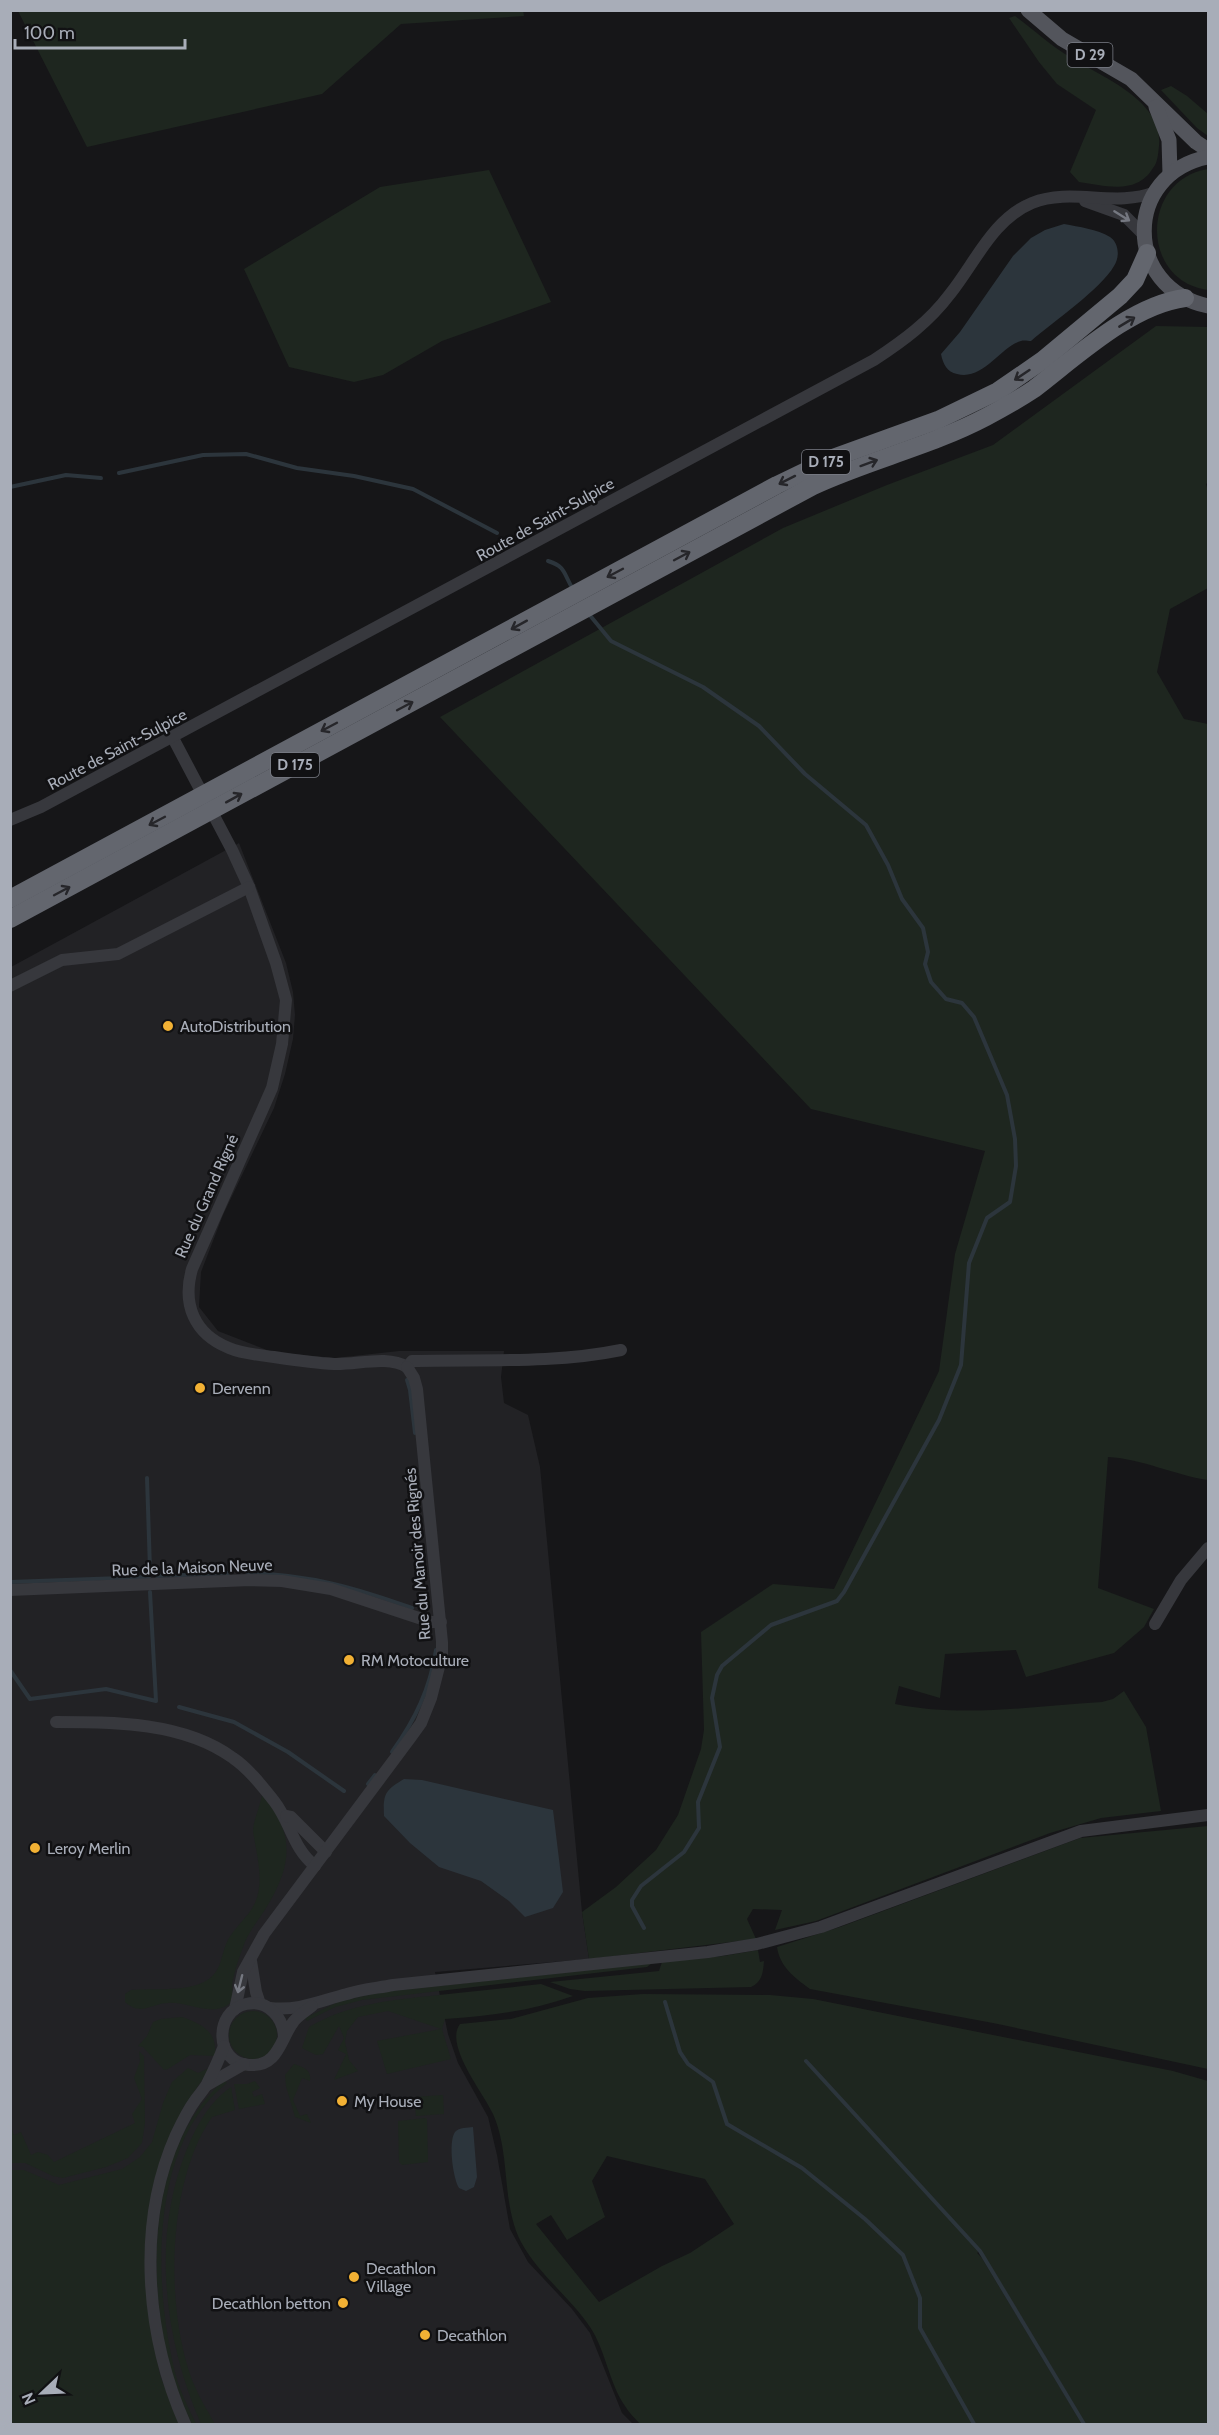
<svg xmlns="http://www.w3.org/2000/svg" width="1219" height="2435" viewBox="0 0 1219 2435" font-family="Cabin,sans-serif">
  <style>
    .built { fill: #222225 }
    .green { fill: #1e261f; fill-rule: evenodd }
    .water { fill: #2c353c }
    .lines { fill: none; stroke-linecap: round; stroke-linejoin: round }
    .stream { stroke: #2c353c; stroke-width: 4 }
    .minor { stroke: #37383d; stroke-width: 12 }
    .major { stroke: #53555c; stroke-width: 15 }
    .highway { stroke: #63666e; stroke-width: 18 }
    .oneway { stroke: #757881 }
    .oneway2 { stroke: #26262a }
    .poi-dot { fill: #f2b134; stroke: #111113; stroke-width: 2 }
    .labels { text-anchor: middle; stroke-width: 5; stroke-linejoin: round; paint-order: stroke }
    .shield { fill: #111113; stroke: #7b7e86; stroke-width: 1.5 }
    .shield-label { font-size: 15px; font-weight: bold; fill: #a8adb8 }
    .street-label { font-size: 16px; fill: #a8adb8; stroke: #111113 }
    .poi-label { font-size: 16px; fill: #a8adb8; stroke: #111113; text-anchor: start }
  </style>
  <rect width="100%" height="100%" fill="#161618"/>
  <path class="built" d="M 239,843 L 286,963 L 293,992 L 295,1015 L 293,1039 L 285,1074 L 274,1108 L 223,1215 L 201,1272 L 199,1307 L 218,1331 L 272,1352 L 335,1358 L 399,1351 L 504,1351 L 501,1377 L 504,1403 L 528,1415 L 540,1467 L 582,1912 L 589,1959 L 435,1972 L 448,2034 L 458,2063 L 488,2117 L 497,2155 L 510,2229 L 528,2262 L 572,2309 L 590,2333 L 622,2413 L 633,2424 L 11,2424 L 11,967 Z"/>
  <g class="green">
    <path d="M 523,10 L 524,16 L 401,24 L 322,94 L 87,147 L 18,11 Z"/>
    <path d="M 1015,16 C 1033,29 1051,46 1070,57 C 1101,77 1164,100 1159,146 C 1158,154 1158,162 1153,168 C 1137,195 1106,186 1079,182 L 1070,172 L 1096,110 L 1057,84 L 1039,62 L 1009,18 Z"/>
    <path d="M 1171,86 L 1187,96 L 1208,114 L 1208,136 L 1197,128 L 1161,90 Z"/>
    <path d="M 1208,169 L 1208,290 C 1140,281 1140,180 1208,169 Z"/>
    <path d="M 489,170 L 551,302 L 442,341 L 383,375 L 354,382 L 289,367 L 244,269 L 380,187 Z"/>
    <path d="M 1156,326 L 1208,327 L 1208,482 L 1206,484 L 1208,491 L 1207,508 L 1208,588 L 1170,609 L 1157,672 L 1184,719 L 1208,724 L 1208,1480 C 1174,1475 1143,1459 1108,1457 L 1098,1588 L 1154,1609 L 1144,1627 L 1114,1653 L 1026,1677 L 1016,1650 L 945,1654 L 940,1698 L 899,1686 L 895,1704 C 965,1718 1031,1706 1102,1702 L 1113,1699 L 1124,1691 L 1146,1727 L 1161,1811 L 1101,1818 L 1050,1833 L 816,1921 L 775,1930 L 782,1910 L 753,1909 L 747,1919 L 756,1939 L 589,1959 L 582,1912 L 616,1887 L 656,1850 L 678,1815 L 701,1749 L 704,1730 L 701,1632 L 773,1584 L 834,1589 L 939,1371 L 955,1254 L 985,1151 L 811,1109 L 440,717 L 783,528 L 887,485 L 993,445 Z"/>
    <path d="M 262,1795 C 294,1831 293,1862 269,1903 C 262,1916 251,1928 245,1942 C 240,1955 234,1971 232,1986 C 232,1991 234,1999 230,2003 C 214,2018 186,2001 168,2003 C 159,2003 150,2008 141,2009 C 134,2009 130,2006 125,2002 L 125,1994 L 131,1990 C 154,1988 183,1992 204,1982 C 221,1973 220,1960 226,1944 C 232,1929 248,1918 255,1903 C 265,1880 256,1853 253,1831 C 253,1822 260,1806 262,1795 Z"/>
    <path d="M 1208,1826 L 1208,2069 L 993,2023 L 810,1989 C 794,1977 780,1967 777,1947 L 840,1927 L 1080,1838 Z"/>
    <path d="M 758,1950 L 760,1962 L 764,1961 C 763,1973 762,1982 751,1987 L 585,1991 L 570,1989 L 550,1982 L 659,1971 L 662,1962 L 723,1956 Z"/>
    <path d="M 652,1963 L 647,1967 L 362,2000 L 335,2007 L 307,2021 L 305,2018 L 338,2002 L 382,1992 Z"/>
    <path d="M 541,1984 L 573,1996 C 531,2011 490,2016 445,2019 L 442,2029 L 451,2059 L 387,2074 L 377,2041 L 441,2029 L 388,2011 L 358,2017 L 347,2031 L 345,2042 L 349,2060 L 358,2071 L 334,2080 L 346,2054 L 338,2050 L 344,2038 L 339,2026 L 323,2054 L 316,2055 L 302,2048 L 309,2027 C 350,2003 393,2000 439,1995 C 473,1991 507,1988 541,1984 Z"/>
    <path d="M 643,1994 L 770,1995 L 813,1999 L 1173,2071 L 1208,2081 L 1208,2424 L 1086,2424 L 981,2250 L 977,2253 L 982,2258 L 1082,2424 L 640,2424 C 635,2418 629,2413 625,2406 C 609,2383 606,2351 590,2327 C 570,2297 538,2274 521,2242 C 501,2203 511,2154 493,2114 C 483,2092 444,2045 460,2024 L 511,2019 L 588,1998 ZM 607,2156 L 705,2179 L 734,2224 L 690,2253 L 662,2266 L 599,2302 L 536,2224 L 551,2215 L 567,2240 L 605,2217 L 592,2181 Z"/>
    <circle cx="253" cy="2035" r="24"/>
    <path d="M 182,2017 C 202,2024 218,2032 215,2056 L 190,2055 L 168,2069 L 164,2070 L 143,2047 L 138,2046 L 147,2036 L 153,2022 L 161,2019 Z"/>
    <path d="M 139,2051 L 144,2056 L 145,2123 L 142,2143 L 128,2158 L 106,2167 L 63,2178 L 53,2176 L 25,2163 L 11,2163 L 11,2126 L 14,2135 L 21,2132 L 31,2155 L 38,2152 L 48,2155 L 54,2162 L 135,2123 L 132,2114 L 142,2099 L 134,2078 L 140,2061 Z"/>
    <path d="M 294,2064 C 303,2067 312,2070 310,2081 L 302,2078 L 293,2100 L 300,2116 L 307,2114 L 311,2123 L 295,2117 L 286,2086 L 285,2075 Z"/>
    <path d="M 211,2067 L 183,2108 L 158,2168 L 151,2331 L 160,2375 L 179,2424 L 11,2424 L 10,2170 L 24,2170 L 59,2185 L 122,2169 L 140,2157 L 152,2142 L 163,2103 L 172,2082 L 188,2068 L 198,2073 Z"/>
    <path d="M 224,2080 L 227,2083 C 147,2146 153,2294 178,2383 C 183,2397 190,2411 196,2424 L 192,2424 C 143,2328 137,2156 224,2080 Z"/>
    <path d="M 255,2081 L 260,2088 L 252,2092 L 254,2097 L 262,2094 L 265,2104 L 239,2109 L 234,2084 L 247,2084 Z"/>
    <path d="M 231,2087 L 235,2110 L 212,2117 C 167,2182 165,2307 192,2380 C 198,2395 207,2410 215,2424 L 201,2424 C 164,2339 151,2237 187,2149 C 197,2125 209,2102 231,2087 Z"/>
    <path d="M 443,2095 L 444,2114 L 416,2116 L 414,2097 Z"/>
    <path d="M 425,2118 L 427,2119 L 428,2162 L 402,2165 L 399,2162 L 398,2121 Z"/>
  </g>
  <g class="water">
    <path d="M 1064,224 C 1079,227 1097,229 1110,237 C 1119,243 1120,257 1114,266 C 1101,289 1053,322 1031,341 C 1028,341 1024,340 1021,341 C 1000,347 983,381 957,374 C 947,372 943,364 941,354 L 960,332 L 1013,256 L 1031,238 L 1045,230 Z"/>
    <path d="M 404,1779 L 422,1780 L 553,1810 L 563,1892 L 553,1908 L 525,1917 L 509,1901 L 481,1881 L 439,1867 L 410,1843 L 384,1816 C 383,1794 385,1790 404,1779 Z"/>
    <path d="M 473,2127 L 477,2177 L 474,2187 L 466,2191 L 459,2188 C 453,2178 448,2142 455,2132 C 459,2127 468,2128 473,2127 Z"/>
  </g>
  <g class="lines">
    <g class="stream">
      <path d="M 119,473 L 203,455 L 246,454 L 297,468 L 354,476 L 413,489 L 497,533"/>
      <path d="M 10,487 L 66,475 L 101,478"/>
      <path d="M 548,561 C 567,567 563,574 573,589"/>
      <path d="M 588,613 L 611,641 L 703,687 L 759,726 L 805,774 L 866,825 L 888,865 L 902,899 L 923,928 L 928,952 L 925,964 L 931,982 L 946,999 L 962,1003 L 974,1017 L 1007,1095 L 1015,1139 L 1016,1166 L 1010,1202 L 987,1218 L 969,1263 L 961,1365 L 939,1420 L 844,1592 L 837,1601 L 771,1625 L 722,1666 L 717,1675 L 712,1698 L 720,1747 L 698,1802 L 699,1828 L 684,1852 L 641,1886 L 632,1900 L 632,1906 L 644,1928"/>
      <path d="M 407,1380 L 410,1390 L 415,1433"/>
      <path d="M 147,1478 L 150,1569"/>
      <path d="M 247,1573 C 308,1574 356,1588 412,1608"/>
      <path d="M 157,1576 L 228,1573"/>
      <path d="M 10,1582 L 149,1577"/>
      <path d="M 10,1670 L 30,1699 L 106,1689 L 156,1701 L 150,1592"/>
      <path d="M 179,1707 L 234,1722 L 288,1752 L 344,1791"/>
      <path d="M 392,1752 C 415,1720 430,1689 436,1650"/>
      <path d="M 368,1784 L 375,1775"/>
      <path d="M 665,2002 L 680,2052 L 688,2064 L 713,2082 L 727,2124 L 802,2168 L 865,2219 L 903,2255 L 920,2298 L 920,2328 L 974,2424"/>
      <path d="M 806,2061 L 980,2251 L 1084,2424"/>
    </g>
    <g class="minor">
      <path d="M 1085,201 L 1124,215 L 1144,235"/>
      <path d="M 173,738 L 232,850 L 249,887 L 276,963 L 286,1000 L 282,1044 L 272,1088 L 192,1269 C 182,1304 194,1334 229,1348 C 243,1354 260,1355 274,1357 C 294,1360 314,1363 334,1364 C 357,1365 387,1355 407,1367"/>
      <path d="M 10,820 L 41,807 L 874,360 C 903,341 929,322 950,294 C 975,263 993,219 1032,203 C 1072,187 1115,208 1155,192"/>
      <path d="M 10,986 L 62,960 L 118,954 L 249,887"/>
      <path d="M 407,1367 L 412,1361 C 481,1359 553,1364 621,1350"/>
      <path d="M 10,1590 L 250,1580 L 282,1581 L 331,1589 L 431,1622 L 441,1622"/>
      <path d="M 1155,1624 L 1181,1580 L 1208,1548"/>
      <path d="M 56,1722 C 114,1722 184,1722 233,1758 C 249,1769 262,1786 274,1801 C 291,1823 292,1847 315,1866"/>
      <path d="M 286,1816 L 291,1817 L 326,1852"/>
      <path d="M 251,1961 L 256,1992 L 260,2004"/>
      <path d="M 270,2008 C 300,2011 319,2001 347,1994 C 362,1989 378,1988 393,1985 L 708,1952 L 757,1944 L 821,1927 L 1081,1831 L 1208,1815"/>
      <path d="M 235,2009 L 243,1972 L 264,1934 L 411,1737 L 421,1723 L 431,1698 L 442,1655 L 442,1642 L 417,1389 L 414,1378 L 407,1367"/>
      <path d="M 284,2038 C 284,2018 268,1999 246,2004 C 214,2011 214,2063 249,2065 C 279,2067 280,2039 294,2021 C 299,2015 306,2011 312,2006"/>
      <path d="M 207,2085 L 244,2064"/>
      <path d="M 185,2424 C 146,2336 136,2225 176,2135 C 182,2122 188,2110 196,2099 C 200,2094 204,2089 207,2084 C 213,2072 219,2059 224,2046"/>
    </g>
    <g class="major">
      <path d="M 1028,10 L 1062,39 L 1131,79 L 1196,142 L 1208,150"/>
      <path d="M 1156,107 L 1169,140 L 1170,174"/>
      <path d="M 1208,157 C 1123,174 1123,288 1208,306"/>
    </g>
    <g class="highway">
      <path d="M 10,899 L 777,485 L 833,458 L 938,420 L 998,391 L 1043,360 L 1120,296 L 1135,280 L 1147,253"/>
      <path d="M 10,919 L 813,486 C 869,460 931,446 986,417 C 1003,408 1019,399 1034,389 C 1076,357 1131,305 1185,298"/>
    </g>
  </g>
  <defs><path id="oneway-shaft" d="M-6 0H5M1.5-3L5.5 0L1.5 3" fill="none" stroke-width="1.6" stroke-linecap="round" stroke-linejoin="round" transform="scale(1.5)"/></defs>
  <g class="oneway">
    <use href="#oneway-shaft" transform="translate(1122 216) rotate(32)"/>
    <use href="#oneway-shaft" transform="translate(240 1984) rotate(104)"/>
  </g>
  <g class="oneway2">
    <use href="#oneway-shaft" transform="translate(1127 322) rotate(-31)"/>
    <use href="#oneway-shaft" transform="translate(1022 375) rotate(146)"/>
    <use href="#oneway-shaft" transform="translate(869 463) rotate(-20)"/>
    <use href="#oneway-shaft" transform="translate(787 480) rotate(153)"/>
    <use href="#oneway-shaft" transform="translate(682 556) rotate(-28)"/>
    <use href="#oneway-shaft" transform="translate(615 573) rotate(152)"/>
    <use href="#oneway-shaft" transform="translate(519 625) rotate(151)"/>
    <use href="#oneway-shaft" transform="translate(405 706) rotate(-28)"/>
    <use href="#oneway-shaft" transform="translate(329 727) rotate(152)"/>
    <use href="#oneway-shaft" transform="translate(234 798) rotate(-29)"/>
    <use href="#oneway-shaft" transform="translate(157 821) rotate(152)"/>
    <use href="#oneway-shaft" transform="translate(62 891) rotate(-28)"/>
  </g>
  <g class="poi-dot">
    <circle cx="168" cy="1026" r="6"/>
    <circle cx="200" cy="1388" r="6"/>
    <circle cx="349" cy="1660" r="6"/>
    <circle cx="35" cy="1848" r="6"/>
    <circle cx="342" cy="2101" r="6"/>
    <circle cx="354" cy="2277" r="6"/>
    <circle cx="343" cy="2303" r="6"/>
    <circle cx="425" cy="2335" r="6"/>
  </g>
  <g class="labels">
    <g class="shield">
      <rect x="1067.5" y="43" width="45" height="24" rx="4.5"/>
      <rect x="802" y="450" width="48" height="24" rx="4.5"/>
      <rect x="271" y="753" width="48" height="24" rx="4.5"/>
    </g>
    <g class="shield-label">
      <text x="1090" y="60">D 29</text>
      <text x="826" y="467">D 175</text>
      <text x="295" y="770">D 175</text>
    </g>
    <g class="street-label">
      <text transform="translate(545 519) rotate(-29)" y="6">Route de Saint-Sulpice</text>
      <text transform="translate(117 749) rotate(-28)" y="6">Route de Saint-Sulpice</text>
      <text transform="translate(206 1196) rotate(-66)" y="6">Rue du Grand Rigné</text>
      <text transform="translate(417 1554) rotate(-95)" y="6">Rue du Manoir des Rignés</text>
      <text transform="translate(192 1567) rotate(-2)" y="6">Rue de la Maison Neuve</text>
    </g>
    <g class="poi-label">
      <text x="180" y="1032">AutoDistribution</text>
      <text x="212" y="1394">Dervenn</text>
      <text x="361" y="1666">RM Motoculture</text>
      <text x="47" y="1854">Leroy Merlin</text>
      <text x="354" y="2107">My House</text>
      <text x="366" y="2274">Decathlon<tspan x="366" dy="18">Village</tspan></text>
      <text x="331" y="2309" text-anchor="end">Decathlon betton</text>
      <text x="437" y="2341">Decathlon</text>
    </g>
  </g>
  <rect width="1219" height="2435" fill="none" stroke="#a8adb8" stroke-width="24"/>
  <g transform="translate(42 2393) rotate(247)" stroke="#111113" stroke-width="4.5" paint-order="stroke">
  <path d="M0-4.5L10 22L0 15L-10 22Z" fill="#a8adb8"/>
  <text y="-9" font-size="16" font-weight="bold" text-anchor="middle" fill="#a8adb8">N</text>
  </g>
  <path d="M15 39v9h170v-9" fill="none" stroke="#a8adb8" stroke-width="3"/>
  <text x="24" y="39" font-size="18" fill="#a8adb8" stroke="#111113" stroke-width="4.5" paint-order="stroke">100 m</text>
</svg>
